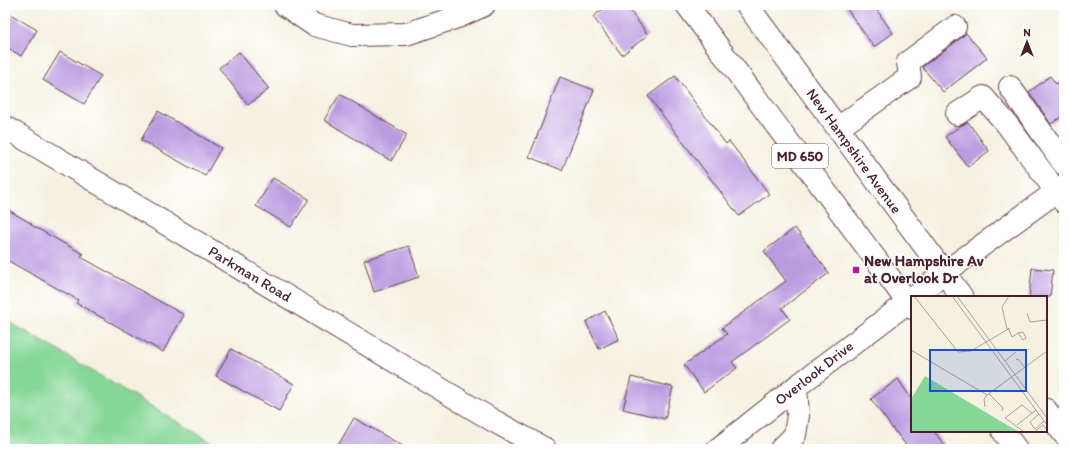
<svg xmlns="http://www.w3.org/2000/svg" width="1069" height="454" viewBox="0 0 1069 454" font-family="Itim,sans-serif">
  <style>
    .green { fill: #87d898; stroke: #687c62 }
    .building { fill: #ba9be0 }
    .lines { fill: none; stroke-linecap: round; stroke-linejoin: round }
    .minor-casing { stroke: #643e46; stroke-width: 24 }
    .major-casing { stroke: #643e46; stroke-width: 24 }
    .minor { stroke: #fff; stroke-width: 22 }
    .major { stroke: #fff; stroke-width: 22 }
    .poi-dot { fill: #b5179e; stroke: #fff; stroke-width: 1.5 }
    .labels { text-anchor: middle; stroke-width: 3; stroke-linejoin: round; paint-order: stroke }
    .shield { fill: #fff; stroke: #80626b; stroke-width: 1 }
    .shield-label { font-size: 14px; font-weight: bold; fill: #4a1f2b }
    .street-label { font-size: 15px; fill: #4a1f2b; stroke: #fff }
    .poi-label { font-size: 15px; font-weight: bold; fill: #4a1f2b; stroke: #fff; text-anchor: start }
    .inset-road { fill: none; stroke: #b19d98; stroke-width: 1 }
    .view { fill: #1d4ed8; fill-opacity: 0.15; stroke: #1d4ed8; stroke-width: 2 }
    .inset-edge { fill: none; stroke: #4a1f2b; stroke-width: 2 }
  </style>
  <rect width="100%" height="100%" fill="#fff"/>
  <filter id="ink" filterUnits="userSpaceOnUse"><feTurbulence type="fractalNoise" baseFrequency=".025" numOctaves="2"/><feDisplacementMap in="SourceGraphic" scale="8" xChannelSelector="R" yChannelSelector="G"/><feConvolveMatrix kernelMatrix="1 2 1 2 8 2 1 2 1" color-interpolation-filters="sRGB"/></filter>
  <filter id="wash" filterUnits="userSpaceOnUse"><feTurbulence type="fractalNoise" baseFrequency=".012" numOctaves="4" result="noise"/><feDisplacementMap in="SourceGraphic" scale="16" xChannelSelector="R" yChannelSelector="G"/><feGaussianBlur stdDeviation="0.9" result="paint"/><feColorMatrix in="noise" values="0 0 0 0 0 0 0 0 0 0 0 0 0 0 0 0 0 1.4 0 .05"/><feComposite in="paint" operator="in"/></filter>
  <g filter="url(#wash)">
    <rect width="100%" height="100%" fill="#f5f1e1"/>
    <path class="green" d="M 5,319 L 193,431 L 222,449 L 5,449 Z"/>
    <g id="blocks">
      <g class="building">
        <path d="M 608,5 L 626,5 L 648,35 L 622,55 L 593,17 Z"/>
        <path d="M 844,5 L 873,5 L 893,33 L 874,47 Z"/>
        <path d="M 5,11 L 37,30 L 21,56 L 5,46 Z"/>
        <path d="M 966,33 L 987,58 L 943,92 L 922,67 L 962,37 Z"/>
        <path d="M 60,52 L 101,76 L 84,104 L 43,80 Z"/>
        <path d="M 239,52 L 269,89 L 248,105 L 219,68 Z"/>
        <path d="M 675,76 L 726,144 L 729,141 L 769,194 L 739,216 L 648,96 Z"/>
        <path d="M 1050,76 L 1056,84 L 1064,78 L 1064,115 L 1051,124 L 1029,92 Z"/>
        <path d="M 560,77 L 594,90 L 562,170 L 529,157 Z"/>
        <path d="M 340,94 L 407,135 L 391,161 L 324,120 Z"/>
        <path d="M 158,111 L 221,148 L 205,176 L 141,140 Z"/>
        <path d="M 968,122 L 989,151 L 968,167 L 945,137 L 960,126 Z"/>
        <path d="M 273,178 L 309,199 L 291,227 L 256,206 Z"/>
        <path d="M 5,208 L 32,224 L 31,225 L 83,254 L 81,257 L 184,315 L 163,352 L 76,303 L 78,300 L 5,259 Z"/>
        <path d="M 795,228 L 829,273 L 782,308 L 790,319 L 732,362 L 737,368 L 704,392 L 684,365 L 727,334 L 722,328 L 786,281 L 764,251 Z"/>
        <path d="M 409,246 L 419,277 L 374,292 L 364,260 Z"/>
        <path d="M 1032,268 L 1053,270 L 1050,297 L 1029,297 Z"/>
        <path d="M 605,311 L 619,339 L 599,349 L 586,322 Z"/>
        <path d="M 231,349 L 294,384 L 279,411 L 216,376 Z"/>
        <path d="M 631,377 L 673,387 L 665,419 L 623,409 Z"/>
        <path d="M 898,379 L 912,400 L 912,431 L 934,431 L 947,449 L 909,449 L 896,432 L 895,432 L 871,399 Z"/>
        <path d="M 354,418 L 408,449 L 336,449 Z"/>
      </g>
    </g>
  </g>
  <g filter="url(#ink)">
    <use href="#blocks" fill-opacity="0" stroke="#643e46" stroke-width="1"/>
    <g class="lines">
      <g class="minor-casing">
        <g id="minor">
          <path d="M 285,5 L 314,25 L 352,35 L 406,34 L 460,16 L 484,5"/>
          <path d="M 1010,87 L 1064,164"/>
          <path d="M 957,114 L 983,97 L 1006,123 L 1064,202"/>
          <path d="M 5,127 L 494,421 L 545,449"/>
          <path d="M 838,128 L 910,77 L 908,62 L 955,27"/>
          <path d="M 914,297 L 944,273 L 1064,186"/>
          <path d="M 718,449 L 796,387 L 912,299"/>
          <path d="M 781,449 L 795,435 L 798,415 L 796,387"/>
        </g>
      </g>
      <g class="major-casing">
        <g id="major">
          <path d="M 687,5 L 912,308"/>
          <path d="M 747,5 L 962,297"/>
          <path d="M 1046,410 L 1064,434"/>
          <path d="M 1003,431 L 1016,449"/>
        </g>
      </g>
      <use href="#minor" class="minor"/>
      <use href="#major" class="major"/>
    </g>
  </g>
  <rect class="poi-dot" x="852" y="266" width="8" height="8" rx="2"/>
  <g class="labels">
    <rect class="shield" x="772" y="144" width="56" height="24" rx="3"/>
    <g class="shield-label">
      <text x="800" y="161">MD 650</text>
    </g>
    <g class="street-label">
      <text transform="translate(854 151) rotate(54)" y="5">New Hampshire Avenue</text>
      <text transform="translate(250 274) rotate(31)" y="5">Parkman Road</text>
      <text transform="translate(814 373) rotate(-38)" y="5">Overlook Drive</text>
    </g>
    <g class="poi-label">
      <text x="864" y="266">New Hampshire Av<tspan x="864" dy="17">at Overlook Dr</tspan></text>
    </g>
  </g>
  <g transform="translate(911 296)">
    <rect width="136" height="136" fill="#f5f1e1"/>
    <path d="M 14,80 L 96,129 L 109,136 L 0,136 L 0,103 Z" fill="#87d898"/>
    <path class="inset-road" d="M 3,0 L 47,56 L 60,55 L 99,32M 41,0 L 136,129M 46,0 L 136,122M 116,17 L 119,26 L 136,24M 97,32 L 101,41 L 107,37M 96,33 L 91,11 L 98,0M 112,36 L 115,42 L 112,44 L 107,37 ZM 0,54 L 76,99 L 136,55M 105,64 L 107,63 L 115,73 L 115,83M 94,65 L 105,56M 78,98 L 92,112 L 91,115M 74,111 L 73,103 L 76,99M 128,118 L 119,126 L 124,133 L 133,125M 106,129 L 125,114M 113,136 L 94,122 L 111,109 L 121,117M 123,136 L 132,129 L 136,134"/>
    <path class="view" d="M 19,54 L 115,54 L 115,95 L 19,95 Z"/>
    <rect width="136" height="136" class="inset-edge"/>
  </g>
  <rect width="1069" height="454" fill="none" stroke="#fff" stroke-width="20"/>
  <g transform="translate(1027 42)" stroke="#ffffff" stroke-width="3" paint-order="stroke">
  <path d="M0-3L7 15L0 10L-7 15Z" fill="#4a1f2b"/>
  <text y="-6" font-size="11" font-weight="bold" text-anchor="middle" fill="#4a1f2b">N</text>
  </g>
</svg>
